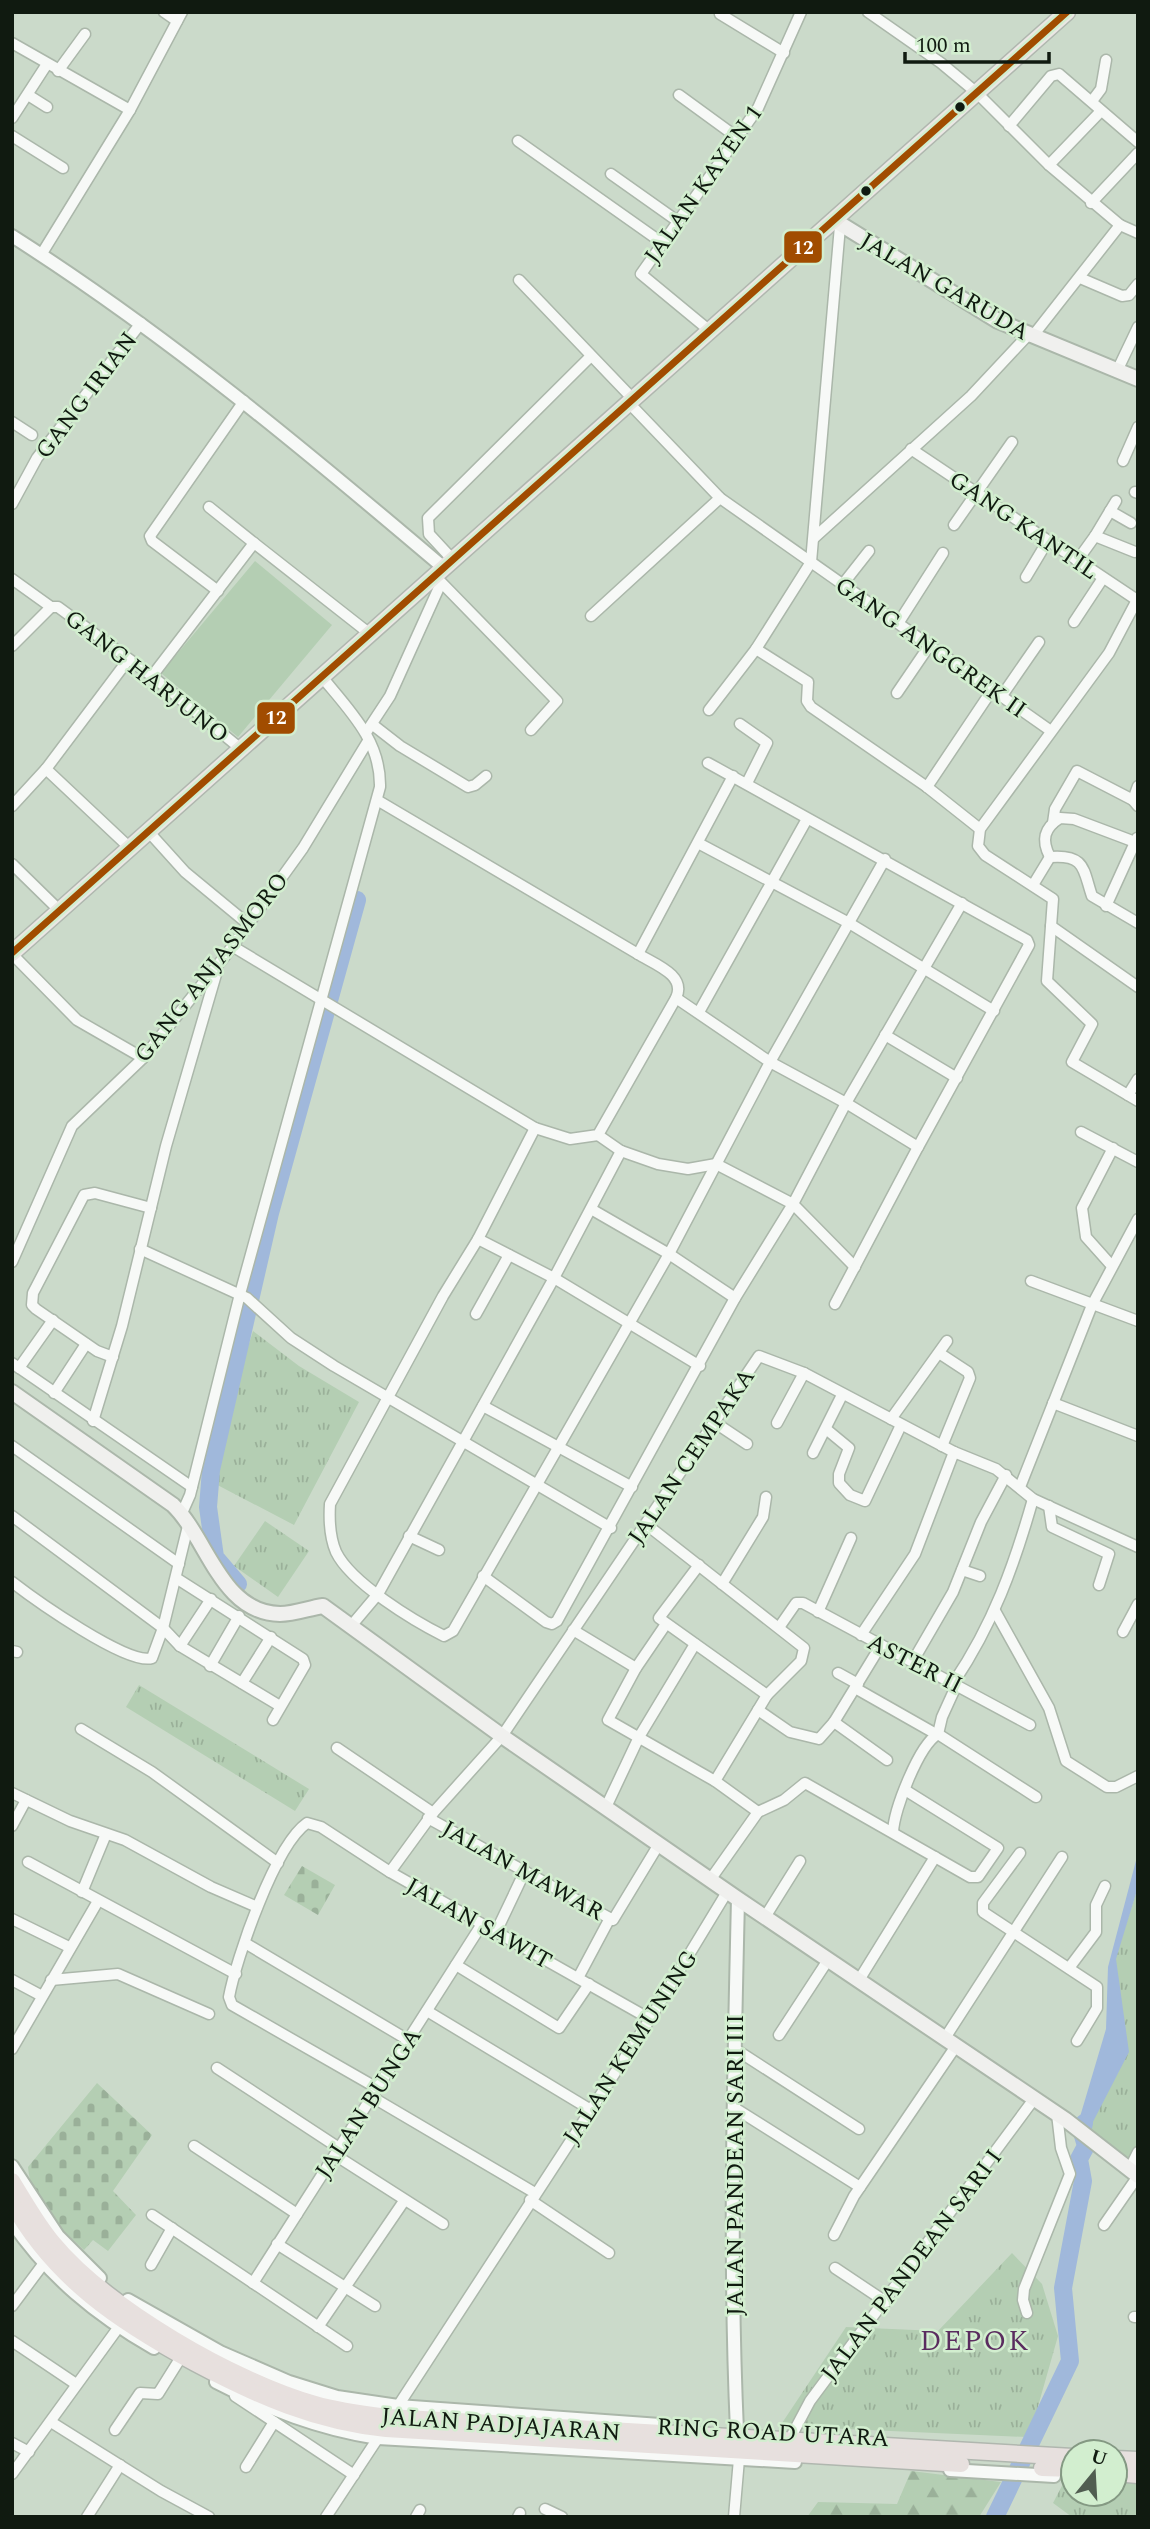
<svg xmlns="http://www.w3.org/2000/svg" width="1150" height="2529" viewBox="0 0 1150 2529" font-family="Spectral,serif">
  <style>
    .grass { fill: url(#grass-tufts) }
    .forest { fill: url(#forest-firs) }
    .cemetery { fill: url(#cemetery-stones) }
    .garden { fill: #b4ceb3 }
    .water { fill: #a0b8db }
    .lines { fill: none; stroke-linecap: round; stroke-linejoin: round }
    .river { stroke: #a0b8db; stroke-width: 18 }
    .minor-casing { stroke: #abb7aa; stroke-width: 13 }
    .tertiary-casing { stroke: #abb7aa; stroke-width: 16 }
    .secondary-casing { stroke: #abb7aa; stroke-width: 18 }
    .primary-casing { stroke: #b0b7af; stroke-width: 19 }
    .trunk-casing { stroke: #b0b7af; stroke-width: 19 }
    .minor { stroke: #f7f9f7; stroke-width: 10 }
    .tertiary { stroke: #f7f9f7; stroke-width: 12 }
    .secondary { stroke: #f0f0ee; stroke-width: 14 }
    .primary { stroke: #ebe7e4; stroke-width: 16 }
    .trunk { stroke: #e7e0de; stroke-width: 16 }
    .bus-1-casing { stroke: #d2eecf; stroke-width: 12 }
    .bus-1 { stroke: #a14c00; stroke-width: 7 }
    .bus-dot { fill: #101a10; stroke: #d2eecf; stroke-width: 2.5 }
    .labels { text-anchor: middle; stroke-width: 5; stroke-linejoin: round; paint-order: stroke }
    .street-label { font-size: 24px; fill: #101a10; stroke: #d2eecf }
    .quarter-label { font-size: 28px; letter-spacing: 2px; fill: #5a2c5f; stroke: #d2eecf }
    .line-badge { stroke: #d2eecf; stroke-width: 2.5 }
    .badge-label { font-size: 19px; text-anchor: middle; font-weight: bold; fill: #fff }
  </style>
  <defs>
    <pattern id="grass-tufts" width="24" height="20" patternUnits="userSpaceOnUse" patternTransform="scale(1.75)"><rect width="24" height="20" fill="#b4ceb3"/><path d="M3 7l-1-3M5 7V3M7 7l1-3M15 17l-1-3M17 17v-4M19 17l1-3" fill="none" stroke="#9ab099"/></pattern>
    <pattern id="forest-firs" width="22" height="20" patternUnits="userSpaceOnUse" patternTransform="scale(1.75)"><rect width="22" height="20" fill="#b4ceb3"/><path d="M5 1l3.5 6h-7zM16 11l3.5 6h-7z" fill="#9ab099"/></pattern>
    <pattern id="cemetery-stones" width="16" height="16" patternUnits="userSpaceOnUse" patternTransform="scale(1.75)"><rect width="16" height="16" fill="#b4ceb3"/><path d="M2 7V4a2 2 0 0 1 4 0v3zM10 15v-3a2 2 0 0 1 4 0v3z" fill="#9ab099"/></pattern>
  </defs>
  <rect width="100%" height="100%" fill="#cbdaca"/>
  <g class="grass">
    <path d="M 253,1331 L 299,1366 L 359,1402 L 294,1525 L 206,1479 Z"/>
    <path d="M 265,1521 L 309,1551 L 278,1597 L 234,1566 Z"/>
    <path d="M 139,1685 L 309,1789 L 295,1811 L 126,1707 Z"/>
    <path d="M 1138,1887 L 1138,2148 L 1128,2167 L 1082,2132 L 1119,2071 L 1115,1959 Z"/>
    <path d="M 1012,2253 L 1042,2284 L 1058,2336 L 1033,2424 L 1026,2437 L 780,2426 L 846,2327 L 938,2331 Z"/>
    <path d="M 1073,2481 L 1073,2494 L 1115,2494 L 1115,2481 L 1138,2484 L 1138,2517 L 1072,2517 L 1053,2503 L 1064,2482 Z"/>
  </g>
  <path class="forest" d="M 911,2471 L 1001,2482 L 979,2517 L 807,2517 L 818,2502 L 897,2504 Z"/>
  <g class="cemetery">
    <path d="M 302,1866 L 335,1885 L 318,1915 L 284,1895 Z"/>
    <path d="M 97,2083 L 152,2135 L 113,2191 L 136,2215 L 108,2251 L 93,2240 L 84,2250 C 58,2225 31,2205 28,2167 Z"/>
  </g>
  <path class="garden" d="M 255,561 L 332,625 L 238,737 L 161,673 Z"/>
  <path class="water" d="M 1138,1853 L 1138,1887 L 1116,1959 L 1129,2052 L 1081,2145 L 1074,2137 L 1106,2029 L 1108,1967 Z"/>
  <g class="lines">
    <g class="river">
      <path d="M 238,1584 L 215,1557 L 208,1507 L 211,1470 L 270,1213 L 357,900"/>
      <path d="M 995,2517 L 1070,2361 L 1063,2288 L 1083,2181 L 1079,2159 L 1086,2146 L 1082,2132 L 1084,2123"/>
    </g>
    <g class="minor-casing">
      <g id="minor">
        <path d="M 164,12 L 177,21"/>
        <path d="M 868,12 L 941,63 L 977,93 L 1049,165 L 1120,225 L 1032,337"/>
        <path d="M 720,14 L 784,53"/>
        <path d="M 12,43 L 130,110"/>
        <path d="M 58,71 L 85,34"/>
        <path d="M 28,95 L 47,107"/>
        <path d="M 679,95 L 738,138"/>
        <path d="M 1092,101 L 1101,89 L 1106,60"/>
        <path d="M 12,118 L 47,64"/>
        <path d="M 1009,126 L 1051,76 L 1059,74 L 1138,142"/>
        <path d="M 12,136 L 63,168"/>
        <path d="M 518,141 L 661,242"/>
        <path d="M 1049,165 L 1101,111"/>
        <path d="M 611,174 L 676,220"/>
        <path d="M 1091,203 L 1138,153"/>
        <path d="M 1120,225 L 1138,233"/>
        <path d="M 41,255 L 130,110 L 182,12"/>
        <path d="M 1080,278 L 1122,296 L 1129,295 L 1138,284"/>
        <path d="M 519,280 L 633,399"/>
        <path d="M 710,331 L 641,274 L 758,108 L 801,12"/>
        <path d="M 1117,371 L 1138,327"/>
        <path d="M 629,403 L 720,498 L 1051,731"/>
        <path d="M 12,422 L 32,435"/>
        <path d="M 911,449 L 1137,600"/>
        <path d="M 1123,461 L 1138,427"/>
        <path d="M 1135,492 L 1138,493"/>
        <path d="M 12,504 L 37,458 L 141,323"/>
        <path d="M 209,507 L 254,543"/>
        <path d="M 1110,511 L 1131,523"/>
        <path d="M 954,525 L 1012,442"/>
        <path d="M 1095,536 L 1116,501"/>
        <path d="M 814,538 L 971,396 L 1028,335"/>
        <path d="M 453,560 L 429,534 L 428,518 L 590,357"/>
        <path d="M 1077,561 L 1095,536 L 1135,552"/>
        <path d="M 435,576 L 557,701 L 531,730"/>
        <path d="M 1026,577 L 1047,542"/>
        <path d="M 12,579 L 51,607 L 58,607 L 152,676 L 241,749"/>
        <path d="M 843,584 L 869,551"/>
        <path d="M 218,591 L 152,541 L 150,536 L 244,401"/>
        <path d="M 1138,598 L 1109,653 L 980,829 L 978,846 L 985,855 L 1053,899 L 1047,981 L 1092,1024 L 1072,1062 L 1138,1101"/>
        <path d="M 591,616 L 720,498"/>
        <path d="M 899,622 L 943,553"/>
        <path d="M 1074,622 L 1103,578"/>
        <path d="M 12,646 L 51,607"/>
        <path d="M 756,649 L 808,682 L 807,701 L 811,707 L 927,787 L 980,829"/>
        <path d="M 152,676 L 254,543 L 370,634"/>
        <path d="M 897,693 L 929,646"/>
        <path d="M 1001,697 L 1039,642"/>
        <path d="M 709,710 L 756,649 L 811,562 L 840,226"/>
        <path d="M 740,724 L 767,743 L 747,783"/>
        <path d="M 373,725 L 400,746 L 468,787 L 475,785 L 486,776"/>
        <path d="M 367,731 L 390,696 L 441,583"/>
        <path d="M 708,763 L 1027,940 L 1029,945 L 918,1147 L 846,1103 L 770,1062 L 885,859"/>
        <path d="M 46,769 L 130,848"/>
        <path d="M 1138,786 L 1133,800 L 1138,806"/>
        <path d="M 927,787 L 992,690"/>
        <path d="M 12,806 L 46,769 L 128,660"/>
        <path d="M 1053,823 L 1055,809 L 1077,771 L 1133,800"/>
        <path d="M 148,831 L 185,872 L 248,924"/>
        <path d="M 698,843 L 849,923 L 994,1011"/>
        <path d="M 1050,857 C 1041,840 1044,828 1060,818 L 1074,819 L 1135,842"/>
        <path d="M 1050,857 C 1086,854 1083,870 1092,896 L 1138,923"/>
        <path d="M 12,864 L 59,910"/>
        <path d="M 1033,885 L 1050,857"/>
        <path d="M 1106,906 L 1137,838"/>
        <path d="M 1051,926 L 1138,987"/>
        <path d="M 232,946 L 535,1128 L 570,1139 L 598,1135 L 676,998 C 687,975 654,964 638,954 L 377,800"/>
        <path d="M 12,954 L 77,1020 L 143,1058"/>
        <path d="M 638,954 L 733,776"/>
        <path d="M 699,1012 L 807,819"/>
        <path d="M 885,1035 L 957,1078"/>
        <path d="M 1128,1095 L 1138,1079"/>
        <path d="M 535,1128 L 478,1239 L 443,1296 L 330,1504 C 329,1520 330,1538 336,1552 C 351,1583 414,1621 444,1636 L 453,1631 L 669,1254 L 770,1062 L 676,998"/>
        <path d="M 1081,1132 L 1138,1162"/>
        <path d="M 591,1209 L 669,1254 L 735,1298"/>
        <path d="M 478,1239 L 554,1278 L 700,1366"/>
        <path d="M 140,1249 L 247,1298 L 291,1338 L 334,1366 L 611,1528"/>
        <path d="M 12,1262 L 72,1126 L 143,1058 L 229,951 L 303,848 L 368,741"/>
        <path d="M 1111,1265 L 1086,1237 L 1082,1208 L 1113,1148"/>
        <path d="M 855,1267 L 793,1204 L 846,1103 L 962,903"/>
        <path d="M 1031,1281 L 1138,1321"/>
        <path d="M 835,1304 L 918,1147"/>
        <path d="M 476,1314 L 509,1255"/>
        <path d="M 939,1353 L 968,1372 L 970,1378 L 942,1446"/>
        <path d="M 113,1357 L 97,1351 L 36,1309 L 32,1305 L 33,1293 L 84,1195 L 95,1193 L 151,1208"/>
        <path d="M 12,1363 L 192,1487"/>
        <path d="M 19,1368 L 53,1320"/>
        <path d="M 54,1393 L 86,1344"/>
        <path d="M 1053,1403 L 1138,1436"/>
        <path d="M 483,1406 L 632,1487"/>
        <path d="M 891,1419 L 947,1341"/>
        <path d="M 93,1421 L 122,1326 L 166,1146 L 217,971"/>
        <path d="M 714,1422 L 747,1444"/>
        <path d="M 777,1423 L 804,1373"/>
        <path d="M 826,1429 L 849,1448 L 839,1474 L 839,1483 L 850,1495 L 865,1501 L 901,1425"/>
        <path d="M 12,1446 L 179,1564"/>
        <path d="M 813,1453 L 842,1395"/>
        <path d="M 1020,1487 L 1092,1305 L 1138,1219"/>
        <path d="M 1049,1506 L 1052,1527 L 1109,1554 L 1099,1585"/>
        <path d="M 182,1513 L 190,1495 L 240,1294 L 380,787 C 381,741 350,711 322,677"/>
        <path d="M 12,1516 L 163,1628 L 180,1646 L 280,1706"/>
        <path d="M 647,1525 L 804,1648 L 801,1661 L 767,1695 L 715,1781"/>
        <path d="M 409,1536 L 439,1550"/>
        <path d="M 699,1565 L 659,1618 L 767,1695"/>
        <path d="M 962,1570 L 980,1576"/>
        <path d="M 483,1576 L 546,1622 L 552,1624 L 557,1621 L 735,1298 L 793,1204 L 716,1164 L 688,1169 L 658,1164 L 621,1151 L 598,1135"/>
        <path d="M 176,1578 L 303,1659 L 305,1665 L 273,1720"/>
        <path d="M 12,1582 C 34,1599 128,1666 152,1658 L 163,1628 L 189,1522"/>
        <path d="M 722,1584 L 763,1517 L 766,1497"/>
        <path d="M 995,1611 L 1049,1708 L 1066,1761 L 1107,1787 L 1116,1787 L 1138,1776"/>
        <path d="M 818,1612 L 851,1538"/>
        <path d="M 666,1624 L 636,1668 L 608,1720 L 715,1781 L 758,1812"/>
        <path d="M 351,1626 L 378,1594 L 554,1278 L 621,1151"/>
        <path d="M 780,1626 L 796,1603 L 803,1603 L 1030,1725"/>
        <path d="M 573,1630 L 636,1668"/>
        <path d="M 1123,1632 L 1138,1604"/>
        <path d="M 861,1635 L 915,1554 L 954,1452"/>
        <path d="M 180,1646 L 211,1599"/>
        <path d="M 12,1651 L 17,1652"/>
        <path d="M 913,1661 L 953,1592 L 981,1522 L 1006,1475"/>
        <path d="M 210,1666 L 239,1616"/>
        <path d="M 838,1673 L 858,1684"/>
        <path d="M 954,1682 C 993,1624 1014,1566 1033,1499"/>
        <path d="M 242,1683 L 271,1637"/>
        <path d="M 855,1688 L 936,1734"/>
        <path d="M 758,1710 L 790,1732 L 819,1739 L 834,1722 L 881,1645"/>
        <path d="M 834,1722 L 887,1760"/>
        <path d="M 81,1729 L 152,1772 L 278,1863"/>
        <path d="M 938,1734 L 1036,1797"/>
        <path d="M 938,1734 L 942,1717 L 957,1684"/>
        <path d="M 337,1748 L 433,1813"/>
        <path d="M 12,1793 L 70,1821 L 125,1840 L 211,1887 L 257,1907"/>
        <path d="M 606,1807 L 639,1737 L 695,1644"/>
        <path d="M 428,1818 L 613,1920 L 659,1844"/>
        <path d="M 12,1826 L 26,1800"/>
        <path d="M 893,1832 C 894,1809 919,1745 938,1734"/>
        <path d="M 1020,1853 L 983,1903 L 983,1912 L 1097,1987 L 1097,2008 L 1077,2041"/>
        <path d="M 28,1862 L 236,1974"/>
        <path d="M 390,1872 L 433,1813 L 502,1736 L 759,1356 L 804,1373 L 954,1452 L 996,1469 L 1033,1499 L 1138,1547"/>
        <path d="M 710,1880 L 758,1812 L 784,1800 L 805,1783 L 970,1877 L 978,1877 L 998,1848 L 905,1790"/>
        <path d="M 82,1892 L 106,1834"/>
        <path d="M 765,1917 L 800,1861"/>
        <path d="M 12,1919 L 69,1947"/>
        <path d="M 496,1932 L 525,1871"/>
        <path d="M 245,1943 L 408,2040"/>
        <path d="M 456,1965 L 559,2028 L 589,1984"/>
        <path d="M 1069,1968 L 1096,1932 L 1096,1905 L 1105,1886"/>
        <path d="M 578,1978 L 610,1918"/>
        <path d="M 12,1980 L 42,1996"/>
        <path d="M 51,1980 L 118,1974 L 209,2014"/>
        <path d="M 859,1980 L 935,1857"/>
        <path d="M 427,2011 L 591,2110"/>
        <path d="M 779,2035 L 828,1960"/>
        <path d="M 945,2038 L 1062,1857"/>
        <path d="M 12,2049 L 98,1901"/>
        <path d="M 735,2049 L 859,2129"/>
        <path d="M 217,2068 L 339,2148"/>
        <path d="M 377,2088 L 232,2005 L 229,1997 C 236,1959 275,1845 307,1823 L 321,1827 L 390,1872 L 650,2019"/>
        <path d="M 372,2097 L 535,2193"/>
        <path d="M 733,2107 L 860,2187"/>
        <path d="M 194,2146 L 297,2214"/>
        <path d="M 335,2155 L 443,2224"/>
        <path d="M 1129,2170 L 1138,2152"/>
        <path d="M 530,2200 L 609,2253"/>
        <path d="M 152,2215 L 347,2346"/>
        <path d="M 1104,2225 L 1138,2176"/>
        <path d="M 834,2235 L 854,2196 L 956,2046"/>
        <path d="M 277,2244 L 375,2306"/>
        <path d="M 151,2265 L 172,2228"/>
        <path d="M 835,2268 L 886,2302"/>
        <path d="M 253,2283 L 482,1924"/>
        <path d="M 12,2306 L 44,2263"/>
        <path d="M 1027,2313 L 1023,2300 L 1024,2289 L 1070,2174 L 1061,2148 L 1057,2114"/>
        <path d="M 1134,2317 L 1138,2317"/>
        <path d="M 318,2327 L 404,2201"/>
        <path d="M 12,2341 L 76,2384"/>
        <path d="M 235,2396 L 354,2475"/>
        <path d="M 398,2406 L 650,2019 L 727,1892"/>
        <path d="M 51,2422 L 161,2491 L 209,2517"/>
        <path d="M 115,2430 L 140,2393 L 158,2394 L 178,2362"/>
        <path d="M 793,2433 L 810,2401 L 1034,2099"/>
        <path d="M 12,2443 L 29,2452"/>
        <path d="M 246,2467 L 274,2422"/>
        <path d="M 12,2474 L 118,2328"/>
        <path d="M 545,2509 L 562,2517"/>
        <path d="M 87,2517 L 120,2465"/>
        <path d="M 326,2517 L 378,2438"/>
        <path d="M 416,2517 L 420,2510"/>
        <path d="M 518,2517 L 520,2513"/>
        <path d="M 734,2517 L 739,2459"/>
      </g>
    </g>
    <g class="tertiary-casing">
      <g id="tertiary">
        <path d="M 12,236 C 166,334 305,450 444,568"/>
        <path d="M 12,2166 L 58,2236 L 100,2278"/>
        <path d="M 12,2222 C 50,2277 96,2315 154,2348"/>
        <path d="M 128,2300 L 220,2352 L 289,2382 L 337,2397 L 398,2406 L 660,2425"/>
        <path d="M 216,2382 C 268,2409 319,2429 378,2438 L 795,2462"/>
        <path d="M 737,2431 C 729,2254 734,2076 738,1899"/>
        <path d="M 950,2470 L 1054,2476"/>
      </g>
    </g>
    <g class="secondary-casing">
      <g id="secondary">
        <path d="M 834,220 L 998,321 L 1138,379"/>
        <path d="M 12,1392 L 173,1505 C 208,1539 221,1613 280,1614 C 295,1614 309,1608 323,1606 L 502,1736 L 738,1899 L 1066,2120 L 1138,2176"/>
      </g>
    </g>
    <g class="primary-casing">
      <path id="primary" d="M 12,953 L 1067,12"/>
    </g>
    <g class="trunk-casing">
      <g id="trunk">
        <path d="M 12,2181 C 25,2202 37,2224 53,2243 C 107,2308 234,2381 315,2404 C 339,2411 364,2414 388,2417 L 1073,2457"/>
        <path d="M 12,2203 C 54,2279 121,2323 195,2363 C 257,2396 316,2422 386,2429 L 961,2464"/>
        <path d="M 1115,2459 L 1138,2460"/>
        <path d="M 1042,2468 L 1073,2469"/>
        <path d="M 1115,2473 L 1138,2475"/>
      </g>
    </g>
    <use href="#minor" class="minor"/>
    <use href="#tertiary" class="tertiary"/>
    <use href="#secondary" class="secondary"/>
    <use href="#primary" class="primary"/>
    <use href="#trunk" class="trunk"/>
    <g class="bus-1-casing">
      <path id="bus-1" d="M 12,953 L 1067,12"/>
    </g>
    <use href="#bus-1" class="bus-1"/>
  </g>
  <g class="bus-dot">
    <circle cx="960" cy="107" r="6"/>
    <circle cx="866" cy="191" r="6"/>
  </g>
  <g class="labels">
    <g class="street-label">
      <text transform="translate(703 184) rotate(-55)" y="8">JALAN KAYEN 1</text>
      <text transform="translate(945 286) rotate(30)" y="8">JALAN GARUDA</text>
      <text transform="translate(86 395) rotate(-53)" y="8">GANG IRIAN</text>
      <text transform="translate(1024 525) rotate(34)" y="8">GANG KANTIL</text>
      <text transform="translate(931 647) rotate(35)" y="8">GANG ANGGREK II</text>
      <text transform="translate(147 676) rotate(38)" y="8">GANG HARJUNO</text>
      <text transform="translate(211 967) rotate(-52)" y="8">GANG ANJASMORO</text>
      <text transform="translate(691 1456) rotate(-56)" y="8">JALAN CEMPAKA</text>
      <text transform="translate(915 1663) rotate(27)" y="8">ASTER II</text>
      <text transform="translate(523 1870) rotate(29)" y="8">JALAN MAWAR</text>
      <text transform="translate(479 1923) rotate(29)" y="8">JALAN SAWIT</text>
      <text transform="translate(630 2047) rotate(-57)" y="8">JALAN KEMUNING</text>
      <text transform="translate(368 2103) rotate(-57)" y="8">JALAN BUNGA</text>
      <text transform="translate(735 2165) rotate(-90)" y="8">JALAN PANDEAN SARI III</text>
      <text transform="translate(911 2265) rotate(-53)" y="8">JALAN PANDEAN SARI I</text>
      <text transform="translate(501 2424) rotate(4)" y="8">JALAN PADJAJARAN</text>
      <text transform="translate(773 2432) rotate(3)" y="8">RING ROAD UTARA</text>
    </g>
    <g class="quarter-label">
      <text x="975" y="2350">DEPOK</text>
    </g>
  </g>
  <g class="line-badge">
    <rect x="783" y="230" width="40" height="34" rx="7" fill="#a14c00"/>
    <rect x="256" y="701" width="40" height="34" rx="7" fill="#a14c00"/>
  </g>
  <g class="badge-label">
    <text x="803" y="254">12</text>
    <text x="276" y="724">12</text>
  </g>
  <rect width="1150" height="2529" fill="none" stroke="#101a10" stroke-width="28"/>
  <g transform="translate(1094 2473) rotate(18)"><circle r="33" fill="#d2eecf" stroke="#849983" stroke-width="2"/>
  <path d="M0-5L12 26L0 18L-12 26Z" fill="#515d51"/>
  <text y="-10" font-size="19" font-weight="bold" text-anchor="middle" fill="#101a10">U</text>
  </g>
  <path d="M905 52v10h144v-10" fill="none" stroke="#101a10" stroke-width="3.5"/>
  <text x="916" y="52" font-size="21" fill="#101a10" stroke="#d2eecf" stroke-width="5" paint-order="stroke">100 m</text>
</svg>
